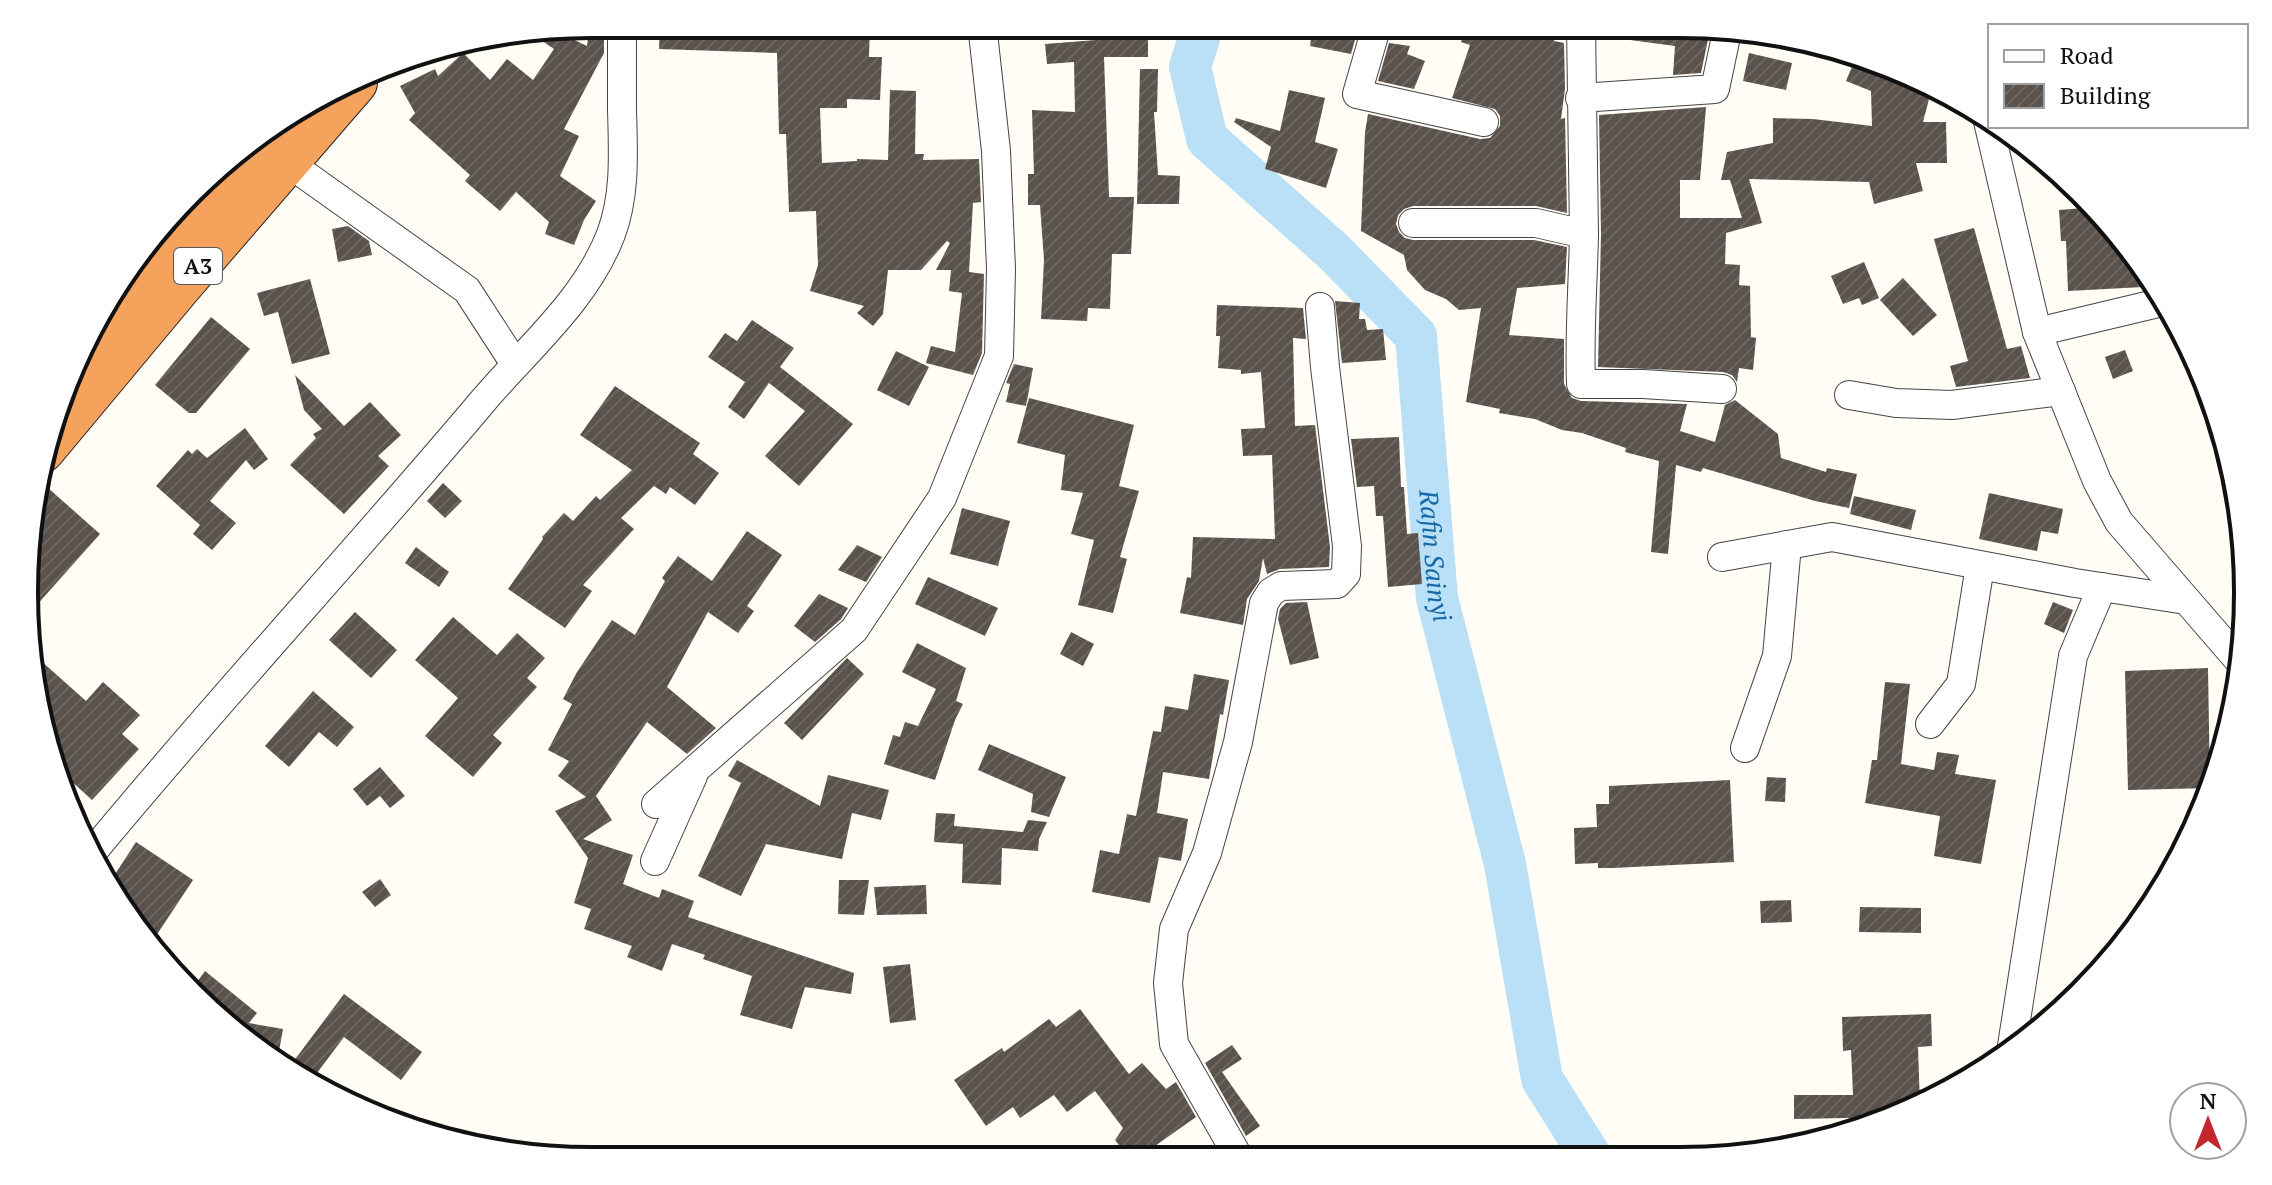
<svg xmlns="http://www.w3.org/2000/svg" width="2272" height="1185" viewBox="0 0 2272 1185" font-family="'PT Serif',serif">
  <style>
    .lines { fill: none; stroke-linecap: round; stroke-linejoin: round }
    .river { stroke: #b9e0f7; stroke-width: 42 }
    .building { fill: url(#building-hatch) }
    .minor-casing { stroke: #444; stroke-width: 30 }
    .highway-casing { stroke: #222; stroke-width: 44 }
    .minor { stroke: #fff; stroke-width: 28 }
    .highway { stroke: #f5a25d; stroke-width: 42 }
    .labels { text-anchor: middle; stroke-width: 8; stroke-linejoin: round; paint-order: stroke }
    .shield { fill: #fff; stroke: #585858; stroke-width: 2 }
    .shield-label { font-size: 22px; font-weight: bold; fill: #111 }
    .water-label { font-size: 26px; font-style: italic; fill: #1768a6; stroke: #fff }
    .rim { fill: none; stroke: #111; stroke-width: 4 }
  </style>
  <defs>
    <pattern id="building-hatch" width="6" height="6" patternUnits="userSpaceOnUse" patternTransform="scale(2)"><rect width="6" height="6" fill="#5a524d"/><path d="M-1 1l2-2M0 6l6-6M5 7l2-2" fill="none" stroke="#6d6662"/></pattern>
  </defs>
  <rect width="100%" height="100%" fill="#fffdf5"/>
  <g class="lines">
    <path class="river" id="s1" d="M 1203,25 L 1190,67 L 1207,139 L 1334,252 L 1416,336 L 1437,598 L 1505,864 L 1542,1079 L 1591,1157"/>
  </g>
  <g class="building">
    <path d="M 590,24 L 604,24 L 604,53 L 564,129 L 579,136 L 560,176 L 596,201 L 584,220 L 574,245 L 545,234 L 549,222 L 516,192 L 500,211 L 465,181 L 470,175 L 409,120 L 415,113 L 400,86 L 435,69 L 438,76 L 463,53 L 490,80 L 507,59 L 533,80 L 554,49 L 532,34 L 554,30 L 587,46 Z"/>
    <path d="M 660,24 L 870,24 L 869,57 L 882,57 L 880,100 L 847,99 L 847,108 L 820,108 L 822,163 L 857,161 L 857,159 L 888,160 L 890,90 L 916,91 L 915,154 L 924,154 L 923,160 L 979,159 L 981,202 L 973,203 L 969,272 L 984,274 L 982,353 L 973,375 L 926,363 L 931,346 L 955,352 L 962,293 L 949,291 L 951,270 L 936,270 L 950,243 L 947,241 L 921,270 L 888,270 L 883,314 L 873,326 L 857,313 L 864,306 L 810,291 L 818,265 L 816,211 L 789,212 L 786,134 L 779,134 L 777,53 L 659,49 Z"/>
    <path d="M 1096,25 L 1148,25 L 1148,57 L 1104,57 L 1109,197 L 1134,197 L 1131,254 L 1112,254 L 1110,309 L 1088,308 L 1087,321 L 1041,319 L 1044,260 L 1040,205 L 1028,205 L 1028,174 L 1034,174 L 1032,110 L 1075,112 L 1074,62 L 1047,64 L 1045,44 L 1096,40 Z"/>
    <path d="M 1313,25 L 1359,25 L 1351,54 L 1310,46 Z"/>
    <path d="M 1467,25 L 1558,25 L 1554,41 L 1564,43 L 1565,89 L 1561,119 L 1565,118 L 1567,213 L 1536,206 L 1413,206 L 1404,209 L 1398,215 L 1396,224 L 1399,232 L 1405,238 L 1413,240 L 1534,240 L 1567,247 L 1565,284 L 1517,288 L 1509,335 L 1564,339 L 1564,384 L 1572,398 L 1581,401 L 1687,404 L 1680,431 L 1715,442 L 1725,405 L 1735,400 L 1778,434 L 1781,458 L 1826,472 L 1827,468 L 1857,474 L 1849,508 L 1815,501 L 1703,468 L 1701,472 L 1676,465 L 1668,554 L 1651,552 L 1659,461 L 1625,452 L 1626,448 L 1582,433 L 1562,430 L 1535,419 L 1499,413 L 1500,409 L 1466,402 L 1481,308 L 1459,310 L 1446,299 L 1425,290 L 1407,270 L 1404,255 L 1361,231 L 1365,132 L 1368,114 L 1480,139 L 1490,138 L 1500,126 L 1500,116 L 1495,109 L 1452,98 L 1470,45 L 1461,42 Z"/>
    <path d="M 1609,25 L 1711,25 L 1701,73 L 1673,75 L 1675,46 L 1608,37 Z"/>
    <path d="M 1389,43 L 1410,46 L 1407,54 L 1425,61 L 1414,89 L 1378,81 Z"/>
    <path d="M 1749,53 L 1792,63 L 1786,90 L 1743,81 Z"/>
    <path d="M 1857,55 L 1933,84 L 1923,122 L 1946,122 L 1947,163 L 1916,163 L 1923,191 L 1874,204 L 1869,182 L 1749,179 L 1762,223 L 1726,233 L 1725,264 L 1740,265 L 1739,285 L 1750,286 L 1751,337 L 1756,338 L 1753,370 L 1739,368 L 1737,382 L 1732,375 L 1723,372 L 1598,367 L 1601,234 L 1599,115 L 1706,107 L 1700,180 L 1680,180 L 1680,218 L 1742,218 L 1730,180 L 1721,180 L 1727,152 L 1773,143 L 1773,118 L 1813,119 L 1872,126 L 1871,91 L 1846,81 Z"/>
    <path d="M 1140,69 L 1158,69 L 1157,112 L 1154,112 L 1158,175 L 1180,176 L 1179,204 L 1137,204 Z"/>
    <path d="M 1289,90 L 1325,98 L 1315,142 L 1338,149 L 1326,188 L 1265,169 L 1271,147 L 1234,122 L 1236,118 L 1280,131 Z"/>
    <path d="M 2096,207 L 2119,235 L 2120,254 L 2132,253 L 2142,266 L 2143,287 L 2068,291 L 2066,241 L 2061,241 L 2059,210 Z"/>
    <path d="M 348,226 L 369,241 L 372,255 L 338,262 L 332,229 Z"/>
    <path d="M 1974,228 L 2007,349 L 2021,346 L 2030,378 L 1956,387 L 1950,366 L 1968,361 L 1934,239 Z"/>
    <path d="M 1864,262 L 1879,298 L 1862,305 L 1859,298 L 1843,304 L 1831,276 Z"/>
    <path d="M 1903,278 L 1937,315 L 1913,336 L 1880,300 Z"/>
    <path d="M 310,279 L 330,354 L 292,364 L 278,312 L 264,316 L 257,293 Z"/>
    <path d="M 1335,301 L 1360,303 L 1359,319 L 1365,319 L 1367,330 L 1383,329 L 1386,360 L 1342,363 Z"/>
    <path d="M 1217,305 L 1303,308 L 1306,339 L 1293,338 L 1295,426 L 1315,425 L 1330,547 L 1329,567 L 1280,569 L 1267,574 L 1263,558 L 1259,581 L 1247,599 L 1243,625 L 1180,613 L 1187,577 L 1191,578 L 1193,537 L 1275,539 L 1272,455 L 1243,456 L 1241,429 L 1265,428 L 1261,372 L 1241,374 L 1241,370 L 1218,368 L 1220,336 L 1216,336 Z"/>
    <path d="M 211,317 L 250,349 L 196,413 L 189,413 L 155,385 Z"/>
    <path d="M 752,320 L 794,348 L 780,367 L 853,424 L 799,486 L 765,456 L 805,411 L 769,383 L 744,419 L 728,407 L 745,382 L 708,357 L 725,333 L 737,341 Z"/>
    <path d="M 2125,350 L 2133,371 L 2113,379 L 2105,357 Z"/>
    <path d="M 896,351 L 929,367 L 909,406 L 877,390 Z"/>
    <path d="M 1014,364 L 1033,368 L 1026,406 L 1006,402 L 1010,384 L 1006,383 Z"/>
    <path d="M 295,375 L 344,426 L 370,402 L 401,435 L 378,456 L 389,466 L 344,514 L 290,465 L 316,438 L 313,434 L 322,429 L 304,410 Z"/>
    <path d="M 615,386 L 700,443 L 693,454 L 719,473 L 695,505 L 670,487 L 666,494 L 654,486 L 621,518 L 634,529 L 583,585 L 592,591 L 565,628 L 508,589 L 543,539 L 542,537 L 564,513 L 573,521 L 596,496 L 600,500 L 632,470 L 580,435 Z"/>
    <path d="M 1029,398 L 1134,425 L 1119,486 L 1139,491 L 1120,557 L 1127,559 L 1113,613 L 1078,605 L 1094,540 L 1071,534 L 1083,493 L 1061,490 L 1065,455 L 1017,443 Z"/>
    <path d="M 245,428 L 268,459 L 254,470 L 246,460 L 210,501 L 236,523 L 212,550 L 193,534 L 200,525 L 156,486 L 188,450 L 192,454 L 197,449 L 207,458 Z"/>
    <path d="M 1399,437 L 1401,487 L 1404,487 L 1407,534 L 1418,533 L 1422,584 L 1388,587 L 1383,516 L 1376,516 L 1374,486 L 1357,487 L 1351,439 Z"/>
    <path d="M 443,483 L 462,501 L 445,518 L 427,501 Z"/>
    <path d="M 47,487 L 100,534 L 27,616 L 38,496 Z"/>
    <path d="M 1989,493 L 2063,509 L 2058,534 L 2041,531 L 2037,551 L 1979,539 Z"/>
    <path d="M 1854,496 L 1916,510 L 1911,530 L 1850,514 Z"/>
    <path d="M 962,508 L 1010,521 L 998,566 L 950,554 Z"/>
    <path d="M 747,531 L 782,555 L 747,606 L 754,611 L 738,633 L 708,612 L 667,687 L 716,728 L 687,754 L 647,722 L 596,796 L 612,820 L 583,839 L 633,855 L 623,884 L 659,898 L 662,889 L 694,901 L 688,917 L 854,973 L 851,994 L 805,987 L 792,1029 L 740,1015 L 752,976 L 703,959 L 705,955 L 672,944 L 662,971 L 627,957 L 632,946 L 584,929 L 591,909 L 574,903 L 588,858 L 555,811 L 586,797 L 558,776 L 569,761 L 548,750 L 572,704 L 563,699 L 577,672 L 612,620 L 635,635 L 665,581 L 662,578 L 678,556 L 712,581 Z"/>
    <path d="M 857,545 L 882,557 L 866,582 L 838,570 Z"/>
    <path d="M 416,547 L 449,572 L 439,587 L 405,563 Z"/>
    <path d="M 928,577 L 998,608 L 985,636 L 915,604 Z"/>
    <path d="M 819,594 L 848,608 L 841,619 L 815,642 L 794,626 Z"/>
    <path d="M 1307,602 L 1319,658 L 1290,665 L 1278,619 L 1280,609 L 1286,603 Z"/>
    <path d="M 2053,602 L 2073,610 L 2064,633 L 2044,624 Z"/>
    <path d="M 355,612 L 397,650 L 371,678 L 329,640 Z"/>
    <path d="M 453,617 L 497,655 L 517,633 L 545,658 L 527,678 L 537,687 L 493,735 L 502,743 L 473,777 L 425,736 L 458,698 L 415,660 Z"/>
    <path d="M 1071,632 L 1094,644 L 1083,666 L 1060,654 Z"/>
    <path d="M 917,643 L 966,668 L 956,701 L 963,704 L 955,720 L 935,780 L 884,764 L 893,735 L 900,737 L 905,722 L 918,726 L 936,689 L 902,672 Z"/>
    <path d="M 30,651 L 86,701 L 103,682 L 140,715 L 122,734 L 139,749 L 92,800 L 58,769 Z"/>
    <path d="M 847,658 L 864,674 L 802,740 L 784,723 Z"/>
    <path d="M 2208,668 L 2210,788 L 2128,790 L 2125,671 Z"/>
    <path d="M 1194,674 L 1229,680 L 1223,715 L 1220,714 L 1209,779 L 1163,772 L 1157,813 L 1188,819 L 1181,861 L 1159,857 L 1150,903 L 1092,892 L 1100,850 L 1119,854 L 1127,814 L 1136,816 L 1153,731 L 1161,732 L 1165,706 L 1188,710 Z"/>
    <path d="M 1885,682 L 1910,684 L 1901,764 L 1934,770 L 1937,752 L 1959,755 L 1955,774 L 1996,780 L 1981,864 L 1934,856 L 1940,816 L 1865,803 L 1872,760 L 1877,760 Z"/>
    <path d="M 313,691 L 354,727 L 337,747 L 319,732 L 289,767 L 265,746 Z"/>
    <path d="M 989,744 L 1066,777 L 1049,817 L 1031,812 L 1033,794 L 978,770 Z"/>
    <path d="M 737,760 L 820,806 L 828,775 L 889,790 L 881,820 L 852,813 L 842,859 L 766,844 L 741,896 L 698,876 L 741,783 L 728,776 Z"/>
    <path d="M 380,767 L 405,796 L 390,808 L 380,796 L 367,806 L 353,789 Z"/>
    <path d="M 1767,777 L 1786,778 L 1785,802 L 1765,801 Z"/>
    <path d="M 1730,780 L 1734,862 L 1613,868 L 1598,868 L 1598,863 L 1575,864 L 1574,828 L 1597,827 L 1596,804 L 1609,804 L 1609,786 Z"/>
    <path d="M 936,813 L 955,814 L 954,826 L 1023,832 L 1028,820 L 1047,822 L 1039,839 L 1038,851 L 1002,848 L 1001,885 L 962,883 L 963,844 L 934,842 Z"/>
    <path d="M 136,842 L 193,880 L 150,945 L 120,908 L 108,885 Z"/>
    <path d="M 380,879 L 391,895 L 375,907 L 362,892 Z"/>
    <path d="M 839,880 L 869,880 L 864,915 L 838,914 Z"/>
    <path d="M 926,885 L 927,914 L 877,915 L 874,887 Z"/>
    <path d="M 1791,900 L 1792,922 L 1761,923 L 1760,901 Z"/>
    <path d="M 1860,907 L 1921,908 L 1921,933 L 1859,932 Z"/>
    <path d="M 910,964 L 916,1020 L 890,1023 L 883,967 Z"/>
    <path d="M 205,971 L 257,1013 L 249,1023 L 283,1029 L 278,1057 L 190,994 L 189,993 Z"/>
    <path d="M 344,994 L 422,1052 L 401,1080 L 344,1037 L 311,1081 L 290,1066 Z"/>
    <path d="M 1080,1009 L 1129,1074 L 1142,1063 L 1166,1089 L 1176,1082 L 1196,1117 L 1155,1146 L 1161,1158 L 1129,1158 L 1115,1140 L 1123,1128 L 1095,1091 L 1067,1112 L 1054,1095 L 1020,1118 L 1013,1107 L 986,1126 L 954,1080 L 1002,1048 L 1004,1052 L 1049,1019 L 1056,1027 Z"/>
    <path d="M 1931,1014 L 1932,1046 L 1918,1047 L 1920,1106 L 1899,1117 L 1794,1119 L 1794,1095 L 1853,1095 L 1851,1050 L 1843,1051 L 1842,1017 Z"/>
    <path d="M 1232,1045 L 1242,1059 L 1222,1072 L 1260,1126 L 1246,1136 L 1205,1063 Z"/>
  </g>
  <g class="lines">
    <g class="minor-casing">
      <g id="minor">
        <path d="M 1377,25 L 1357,94 L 1484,122"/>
        <path d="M 1580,98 L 1715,89 L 1728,27"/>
        <path d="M 1987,117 L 2037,332 L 2097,481 L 2119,522 L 2241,663"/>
        <path d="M 287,162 L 467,290 L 515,364"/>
        <path d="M 1413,223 L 1536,223 L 1584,234 L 1581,25"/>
        <path d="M 1584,234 C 1583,284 1579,334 1581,384 L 1643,384 L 1722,389"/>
        <path d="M 2037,332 L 2167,301"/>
        <path d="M 1849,395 L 1896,403 L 1952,405 L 2061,391"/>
        <path d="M 1722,557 L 1832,537 L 2075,583 L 2186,600"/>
        <path d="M 1930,724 L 1961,684 L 1980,566"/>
        <path d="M 1745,748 L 1777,656 L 1787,545"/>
        <path d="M 656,804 L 854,630 L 942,498 L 999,356 L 1001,269 L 996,151 L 982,24"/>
        <path d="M 91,854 C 218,700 354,554 483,401 C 527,349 586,300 611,234 C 626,194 623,151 622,109 C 622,81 622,52 622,24"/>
        <path d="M 655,861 L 693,776"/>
        <path d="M 2011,1052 L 2073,656 L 2102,587"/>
        <path d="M 1239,1158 L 1174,1044 L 1168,983 L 1174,929 L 1207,853 L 1238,742 L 1264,603 L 1271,592 L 1281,586 L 1337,584 L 1346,574 L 1347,546 L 1325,367 L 1320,307"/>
      </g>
    </g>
    <g class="highway-casing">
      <g id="highway">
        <path d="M 86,352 L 283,122"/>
        <path d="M 43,451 L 179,288 L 356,83"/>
      </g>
    </g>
    <use href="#minor" class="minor"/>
    <use href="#highway" class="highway"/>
  </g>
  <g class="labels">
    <rect class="shield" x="174" y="248" width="48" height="36" rx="6"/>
    <g class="shield-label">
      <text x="198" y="274">A3</text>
    </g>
    <g class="water-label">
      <text dy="9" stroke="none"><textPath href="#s1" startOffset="626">Rafin Sainyi</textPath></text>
    </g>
  </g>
  <path d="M0 0H2272V1185H0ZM592 38H1680A554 554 0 0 1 2234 592V593A554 554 0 0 1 1680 1147H592A554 554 0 0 1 38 593V592A554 554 0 0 1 592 38Z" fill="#fff" fill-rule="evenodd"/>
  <path class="rim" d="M592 38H1680A554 554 0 0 1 2234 592V593A554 554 0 0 1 1680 1147H592A554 554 0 0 1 38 593V592A554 554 0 0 1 592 38Z"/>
  <rect x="1988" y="24" width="260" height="104" fill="#ffffff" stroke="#a0a0a0" stroke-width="2"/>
  <rect x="2004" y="50" width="40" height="12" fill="#ffffff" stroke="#a0a0a0" stroke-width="2"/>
  <text x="2060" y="64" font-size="24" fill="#111111">Road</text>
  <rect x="2004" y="84" width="40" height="24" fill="url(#building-hatch)" stroke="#a0a0a0" stroke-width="2"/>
  <text x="2060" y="104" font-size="24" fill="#111111">Building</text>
  <g transform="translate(2208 1121)"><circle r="38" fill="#ffffff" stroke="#a0a0a0" stroke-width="2"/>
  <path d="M0-6L14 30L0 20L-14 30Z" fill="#c4262e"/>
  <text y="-12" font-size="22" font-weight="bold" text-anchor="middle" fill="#111111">N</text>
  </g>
</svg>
